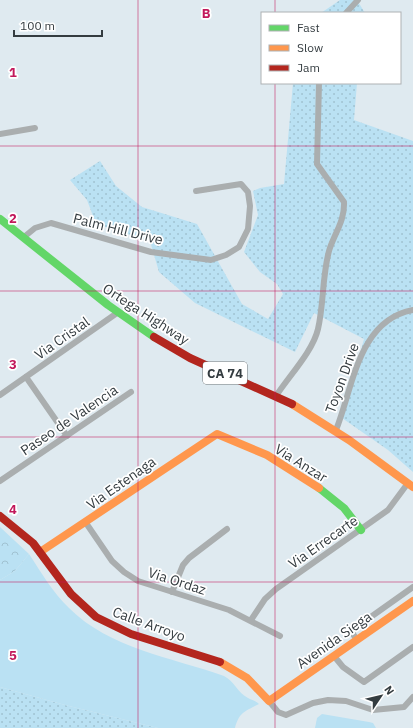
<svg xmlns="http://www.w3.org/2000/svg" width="413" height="728" viewBox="0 0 413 728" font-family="'IBM Plex Sans',sans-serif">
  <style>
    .grass { fill: url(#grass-dots) }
    .park { fill: url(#park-crowns) }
    .pitch { fill: #bae1f3 }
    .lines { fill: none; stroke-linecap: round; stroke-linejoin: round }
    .street { stroke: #aaaeaf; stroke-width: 6 }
    .fast { stroke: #63d668; stroke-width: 8 }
    .slow { stroke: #ff974d; stroke-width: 8 }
    .jam { stroke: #b3261e; stroke-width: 8 }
    .grid { fill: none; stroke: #c2185b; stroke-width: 1; stroke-opacity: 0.55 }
    .labels { text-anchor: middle; stroke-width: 3.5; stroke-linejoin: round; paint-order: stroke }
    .shield { fill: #fff; stroke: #717679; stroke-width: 1 }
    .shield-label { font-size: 13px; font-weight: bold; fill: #343c40 }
    .street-label { font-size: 14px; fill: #343c40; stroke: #fff }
    .grid-label { font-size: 13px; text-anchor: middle; font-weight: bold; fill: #c2185b; stroke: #fff; stroke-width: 3.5; stroke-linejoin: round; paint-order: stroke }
  </style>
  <defs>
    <pattern id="grass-dots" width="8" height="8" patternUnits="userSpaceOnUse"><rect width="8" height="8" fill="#bae1f3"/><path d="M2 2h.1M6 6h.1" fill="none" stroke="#a0c2d1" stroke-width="1.8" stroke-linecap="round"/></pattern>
    <pattern id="park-crowns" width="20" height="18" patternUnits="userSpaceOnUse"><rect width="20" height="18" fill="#bae1f3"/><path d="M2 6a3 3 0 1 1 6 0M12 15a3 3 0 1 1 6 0" fill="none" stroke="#a0c2d1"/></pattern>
  </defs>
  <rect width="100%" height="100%" fill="#dfeaf0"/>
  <g class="grass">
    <path d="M 340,0 L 357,0 L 365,13 L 321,13 Z"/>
    <path d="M 293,83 L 357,83 L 354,120 L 413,141 L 413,472 L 388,450 L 342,418 L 364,339 L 314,313 L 295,352 L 195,303 L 159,272 L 150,241 L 96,224 L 87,200 L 70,180 L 100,161 L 116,186 L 142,207 L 197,224 L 242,304 L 268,319 L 283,294 L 277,284 L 260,272 L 244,252 L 258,215 L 253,191 L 260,188 L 284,184 Z"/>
    <path d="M 0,687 L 65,705 L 158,728 L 0,728 Z"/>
  </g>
  <path class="park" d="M 0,527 L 29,554 L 15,571 L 0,580 Z"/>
  <g class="pitch">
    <path d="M 29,554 C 41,572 53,593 69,608 C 110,649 171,657 224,676 C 234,681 238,693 248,698 C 253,701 255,700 259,704 C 246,711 239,712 235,728 L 158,728 L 65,705 L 0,687 L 0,580 L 15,571 Z"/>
    <path d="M 322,714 L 369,722 L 373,723 L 376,728 L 315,728 L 317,718 Z"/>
  </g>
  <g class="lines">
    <g class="street">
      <path d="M 346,13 L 358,0"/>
      <path d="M 0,134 L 35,128"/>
      <path d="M 24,237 L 35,228 L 51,223 L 151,252 L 211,260 L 226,255 L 239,247 L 248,229 L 250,206 L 248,192 L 241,184 L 196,191"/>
      <path d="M 26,377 L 67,436"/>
      <path d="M 0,395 L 117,313"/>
      <path d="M 276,396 C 289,376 313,351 318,329 C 324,303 322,277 329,251 C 334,234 345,221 344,202 L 317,164 L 319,83"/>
      <path d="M 336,430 C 353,388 358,320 413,310"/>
      <path d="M 0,481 L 131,392"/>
      <path d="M 86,523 L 112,561 L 124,572 L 138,581 L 229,610 L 280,636"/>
      <path d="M 172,592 L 183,565 L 189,558 L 227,529"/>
      <path d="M 251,620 L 265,599 L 276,589 L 388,510 L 408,483"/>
      <path d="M 357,640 L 351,631 L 413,587"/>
      <path d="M 334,656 L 343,667 L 364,682 L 413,647"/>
      <path d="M 269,701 L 278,712 L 286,715 L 313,703 L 328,700 L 346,701 L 373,710 L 404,707 L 413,697"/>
    </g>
    <g class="fast">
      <path d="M 0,219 L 108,305 L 154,337"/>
      <path d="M 319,488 L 344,508 L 361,530"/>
    </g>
    <g class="slow">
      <path d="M 292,404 L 349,440 L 413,487"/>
      <path d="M 40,552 L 217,434 L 267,455 L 319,488"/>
      <path d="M 220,662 L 247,678 L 269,701 L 413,601"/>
    </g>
    <g class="jam">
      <path d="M 154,337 L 190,358 L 292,404"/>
      <path d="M 0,516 L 33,543 L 71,594 L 96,617 L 131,634 L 220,662"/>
    </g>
  </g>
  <path class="grid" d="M 138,0 L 138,728M 275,0 L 275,13M 275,83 L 275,728M 0,146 L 413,146M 0,291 L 413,291M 0,437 L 413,437M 0,582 L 413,582"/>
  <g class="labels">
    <rect class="shield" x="203" y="362" width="44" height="22" rx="3"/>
    <g class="shield-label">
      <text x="225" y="378">CA 74</text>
    </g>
    <g class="street-label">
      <text transform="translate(118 229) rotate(14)" y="5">Palm Hill Drive</text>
      <text transform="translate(146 314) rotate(33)" y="5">Ortega Highway</text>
      <text transform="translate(62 338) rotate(-35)" y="5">Via Cristal</text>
      <text transform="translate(342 378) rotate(-70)" y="5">Toyon Drive</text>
      <text transform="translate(69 420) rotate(-34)" y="5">Paseo de Valencia</text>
      <text transform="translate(301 463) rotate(32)" y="5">Via Anzar</text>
      <text transform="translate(121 483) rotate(-35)" y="5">Via Estenaga</text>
      <text transform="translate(323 542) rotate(-35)" y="5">Via Errecarte</text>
      <text transform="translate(177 581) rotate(18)" y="5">Via Ordaz</text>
      <text transform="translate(149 624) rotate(20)" y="5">Calle Arroyo</text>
      <text transform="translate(334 640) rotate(-35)" y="5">Avenida Siega</text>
    </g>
  </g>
  <g class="grid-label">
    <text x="206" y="18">B</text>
    <text x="13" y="77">1</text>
    <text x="13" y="223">2</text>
    <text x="13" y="369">3</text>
    <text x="13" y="514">4</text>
    <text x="13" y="660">5</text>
  </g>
  <rect x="261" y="12" width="140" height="72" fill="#ffffff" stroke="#aeb1b3"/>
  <rect x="269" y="25" width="20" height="6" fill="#63d668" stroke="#aeb1b3"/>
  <text x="297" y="32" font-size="12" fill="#343c40">Fast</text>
  <rect x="269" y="45" width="20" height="6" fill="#ff974d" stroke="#aeb1b3"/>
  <text x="297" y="52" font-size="12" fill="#343c40">Slow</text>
  <rect x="269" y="65" width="20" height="6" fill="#b3261e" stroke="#aeb1b3"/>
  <text x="297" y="72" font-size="12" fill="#343c40">Jam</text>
  <g transform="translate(381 696) rotate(55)" stroke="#ffffff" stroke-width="3" paint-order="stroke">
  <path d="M0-3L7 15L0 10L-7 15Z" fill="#343c40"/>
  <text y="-6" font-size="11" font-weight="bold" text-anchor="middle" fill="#343c40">N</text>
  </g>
  <path d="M14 30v6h88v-6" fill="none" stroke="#343c40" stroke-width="2"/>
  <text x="20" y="30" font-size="12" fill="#343c40" stroke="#ffffff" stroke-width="3" paint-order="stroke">100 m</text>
</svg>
